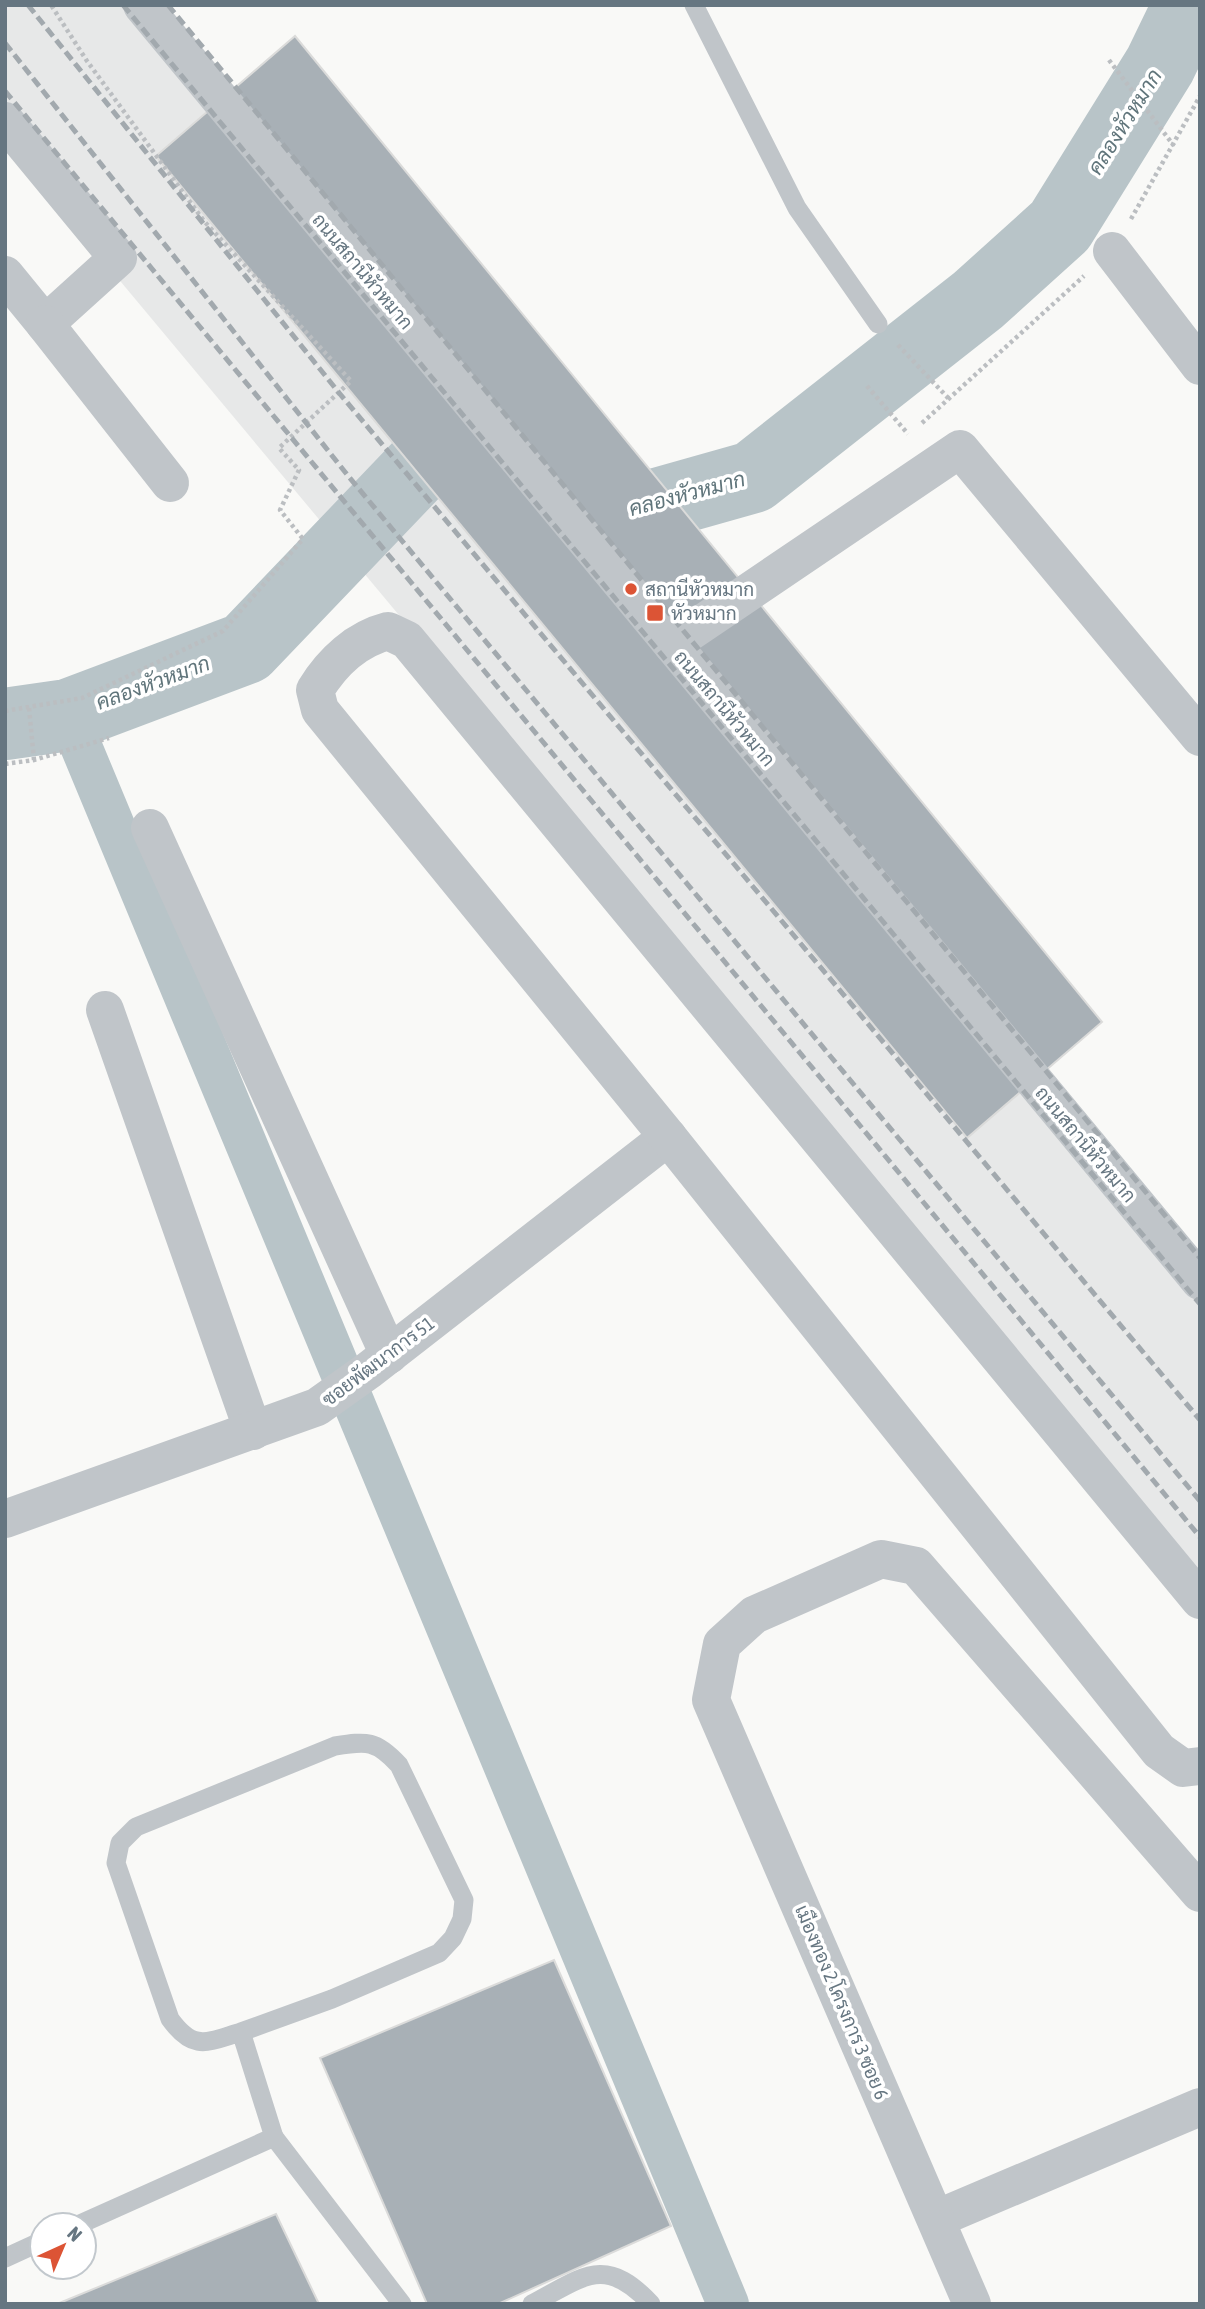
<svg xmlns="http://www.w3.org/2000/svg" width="1205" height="2309" viewBox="0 0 1205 2309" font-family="'Asap Condensed',Sarabun,sans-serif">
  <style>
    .built { fill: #e7e8e8 }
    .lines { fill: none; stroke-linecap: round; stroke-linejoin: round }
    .canal { stroke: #b8c4c8; stroke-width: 42 }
    .river { stroke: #b8c4c8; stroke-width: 72 }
    .building { fill: #a8b0b6; stroke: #dbdbda; stroke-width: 2 }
    .path { stroke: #bbbec1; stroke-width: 4.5; stroke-dasharray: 3.5 3.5; stroke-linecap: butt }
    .lane { stroke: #c0c5c9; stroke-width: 19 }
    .street { stroke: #c0c5c9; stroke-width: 38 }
    .rail { stroke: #a2a9ae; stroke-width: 5; stroke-dasharray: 10 5; stroke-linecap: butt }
    .poi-dot { fill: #dc5435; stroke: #fff; stroke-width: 2.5 }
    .labels { text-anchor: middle; stroke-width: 7; stroke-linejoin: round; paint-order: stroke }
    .street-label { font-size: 19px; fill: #667681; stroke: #fff }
    .poi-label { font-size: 19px; fill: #667681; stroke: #fff; text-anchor: start }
    .water-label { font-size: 21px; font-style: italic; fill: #60757b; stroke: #fff }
  </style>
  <rect width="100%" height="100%" fill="#f9f9f7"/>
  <path class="built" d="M 5,5 L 165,5 L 1200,1262 L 1200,1575 L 5,143 Z"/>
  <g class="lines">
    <path class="canal" d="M 68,715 L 728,2304"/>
    <g class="river">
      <path d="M 589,486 L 622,514 L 753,477 L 978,300 L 1060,226 L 1160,65 L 1189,5"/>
      <path d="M 5,724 L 68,715 L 246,648 L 484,399"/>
    </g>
  </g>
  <g class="building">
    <path d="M 295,36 L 1102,1022 L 967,1138 L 156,156 Z"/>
    <path d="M 554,1960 L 671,2226 L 498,2304 L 427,2304 L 320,2058 Z"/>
    <path d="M 276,2214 L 319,2304 L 57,2304 Z"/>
  </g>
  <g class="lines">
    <g class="path">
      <path d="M 1109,60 L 1174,146"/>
      <path d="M 1131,219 L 1200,96"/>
      <path d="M 898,345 L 950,400"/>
      <path d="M 867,386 L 908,434"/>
      <path d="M 922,423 L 1084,276"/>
      <path d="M 29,708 L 34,760"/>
      <path d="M 5,711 L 82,698 L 223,631 L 303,539 L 280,510 L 299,470 L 279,448 L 351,381 L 204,221 L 87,61 L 51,5"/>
      <path d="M 5,764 L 34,760 L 109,738"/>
    </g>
    <g class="lane">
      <path d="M 694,5 L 797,208 L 878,324"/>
      <path d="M 274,2137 L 402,2304"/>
      <path d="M 78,2225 L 274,2137 L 241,2032 L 332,1999 L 439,1953 L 453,1938 L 462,1919 L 464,1900 L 399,1765 C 376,1740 367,1741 335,1746 L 136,1827 L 120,1843 L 116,1863 L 170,2019 C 194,2052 207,2042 241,2032"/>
      <path d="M 5,2258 L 42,2241"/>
      <path d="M 532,2304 C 583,2277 605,2254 651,2304"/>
    </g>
    <g class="street">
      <path d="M 142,5 L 1200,1281"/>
      <path d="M 5,121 L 118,258 L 45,324 L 5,275"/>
      <path d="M 1112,251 L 1200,366"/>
      <path d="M 45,324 L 170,483"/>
      <path d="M 672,644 L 960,449 L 1200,737"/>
      <path d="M 150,828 L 389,1355"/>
      <path d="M 105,1010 L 253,1431"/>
      <path d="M 5,1519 L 317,1407 L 369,1370 L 668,1137"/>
      <path d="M 1200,1600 L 407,640 L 388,631 C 357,639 332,662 315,690 L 320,710 L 668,1137 L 1159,1751 L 1183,1768 L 1200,1766"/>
      <path d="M 936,2219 L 1200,2107"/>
      <path d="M 972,2304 L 711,1700 L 722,1644 L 754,1615 L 881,1559 L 916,1566 L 1200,1893"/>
    </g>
    <g class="rail">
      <path d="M 28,5 L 340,394 L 1200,1420"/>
      <path d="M 123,5 L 1200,1304"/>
      <path d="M 168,5 L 1200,1258"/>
      <path d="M 5,43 L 349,477 L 1200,1501"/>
      <path d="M 5,91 L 1200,1537"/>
    </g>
  </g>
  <g class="poi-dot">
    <circle cx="631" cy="589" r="7"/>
    <rect x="646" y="604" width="18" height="18" rx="3.5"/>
  </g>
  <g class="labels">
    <g class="street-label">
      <text transform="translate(363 271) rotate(50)" y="7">ถนนสถานีหัวหมาก</text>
      <text transform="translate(725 708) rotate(50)" y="7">ถนนสถานีหัวหมาก</text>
      <text transform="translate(1086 1144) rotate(50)" y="7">ถนนสถานีหัวหมาก</text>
      <text transform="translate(378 1361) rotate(-37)" y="7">ซอยพัฒนาการ 51</text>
      <text transform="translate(842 2002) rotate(67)" y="7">เมืองทอง 2 โครงการ 3 ซอย 6</text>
    </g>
    <g class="poi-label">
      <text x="645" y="596">สถานีหัวหมาก</text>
      <text x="671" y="620">หัวหมาก</text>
    </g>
    <g class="water-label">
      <text transform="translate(1125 122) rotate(-58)" y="7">คลองหัวหมาก</text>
      <text transform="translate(687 494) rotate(-15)" y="7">คลองหัวหมาก</text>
      <text transform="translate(153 683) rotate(-20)" y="7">คลองหัวหมาก</text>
    </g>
  </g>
  <rect width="1205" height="2309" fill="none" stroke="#667681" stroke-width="14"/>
  <g transform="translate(63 2246) rotate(44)"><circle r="33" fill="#ffffff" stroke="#c2c8cd" stroke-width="2"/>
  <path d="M0-5L12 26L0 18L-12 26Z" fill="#dc5435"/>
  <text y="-10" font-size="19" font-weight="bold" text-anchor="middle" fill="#667681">N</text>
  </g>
</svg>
